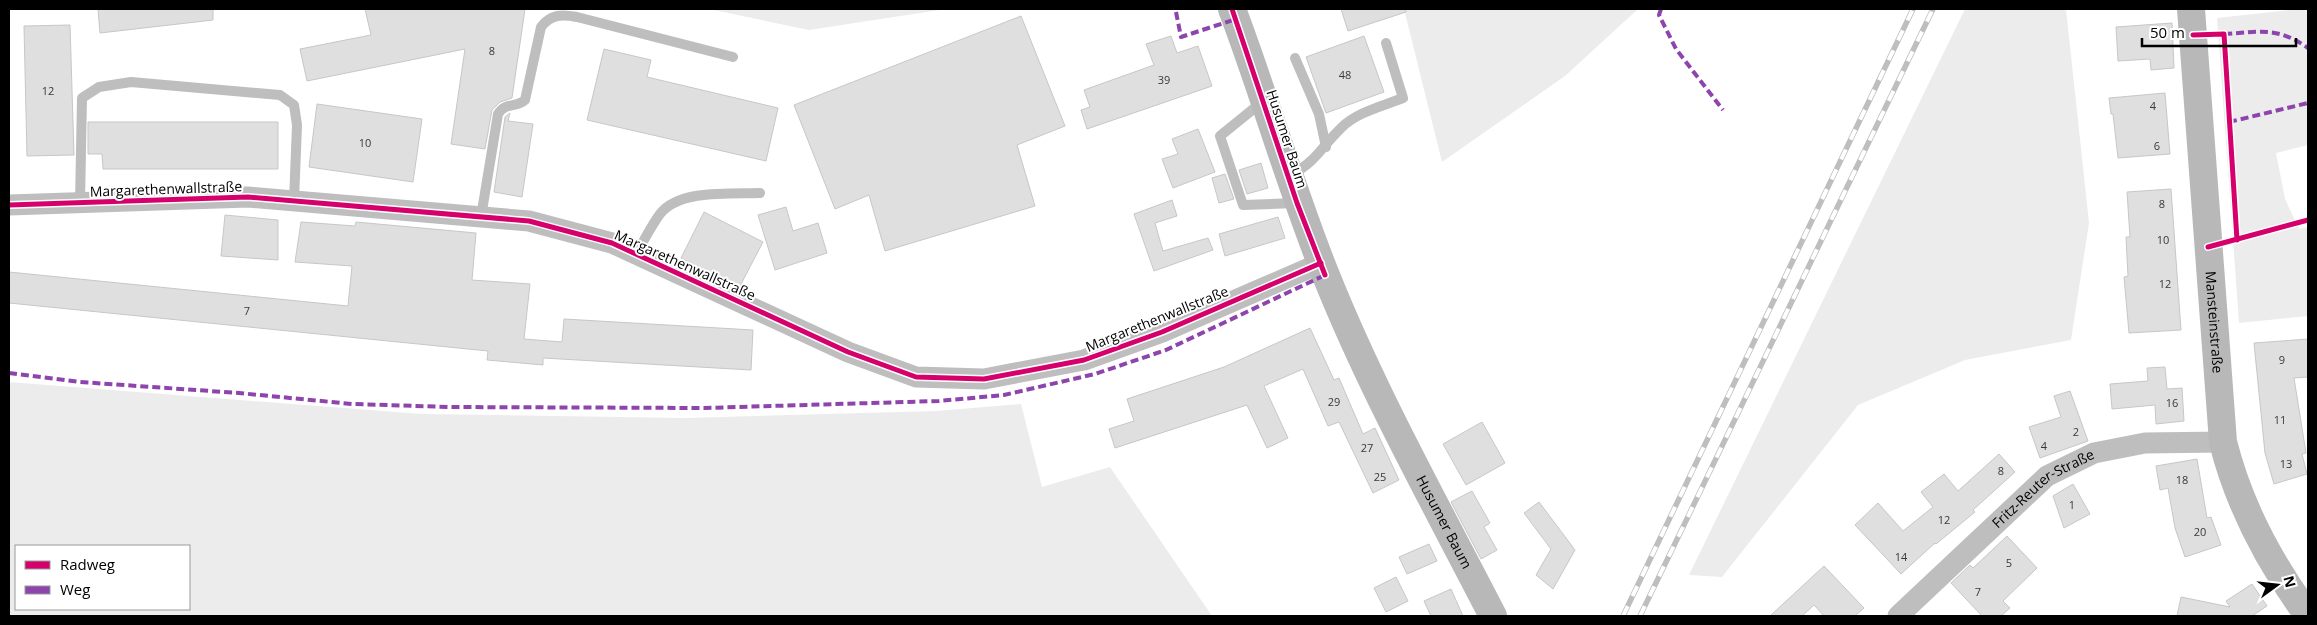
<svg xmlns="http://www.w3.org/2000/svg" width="2317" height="625" viewBox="0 0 2317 625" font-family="'Open Sans',sans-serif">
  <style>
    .green { fill: #ececec; fill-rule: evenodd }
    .building { fill: #dfdfdf; stroke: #c7c7c7 }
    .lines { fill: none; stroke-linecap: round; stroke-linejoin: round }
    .lane { stroke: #bebebe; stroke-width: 10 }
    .street { stroke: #bebebe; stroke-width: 21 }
    .secondary { stroke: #b8b8b8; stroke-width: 28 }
    .rail-casing { stroke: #bebebe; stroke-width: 5.5 }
    .rail { stroke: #fff; stroke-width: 4; stroke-dasharray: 11; stroke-linecap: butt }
    .quiet { stroke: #8e44ad; stroke-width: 4; stroke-dasharray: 8 4; stroke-linecap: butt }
    .cycleway-casing { stroke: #fff; stroke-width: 8 }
    .cycleway { stroke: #d6006c; stroke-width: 5 }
    .labels { text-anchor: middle; stroke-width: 4; stroke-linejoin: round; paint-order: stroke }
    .number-label { font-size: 11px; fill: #383838 }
    .street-label { font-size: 14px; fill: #000; stroke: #fff }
  </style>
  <rect width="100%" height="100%" fill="#fff"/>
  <g class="green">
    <path d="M 709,9 L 946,9 L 809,30 Z"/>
    <path d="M 1404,9 L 1638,9 L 1565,76 L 1442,162 Z"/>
    <path d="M 1965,9 L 2066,9 L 2089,223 L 2071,340 L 1965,360 L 1858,405 L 1722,577 L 1689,575 Z"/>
    <path d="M 2299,9 L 2308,9 L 2308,145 L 2276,153 L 2285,199 L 2299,229 L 2308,227 L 2308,316 L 2239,323 L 2217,18 Z"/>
    <path d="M 9,382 L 422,414 L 685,418 L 936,411 L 1021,404 L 1042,487 L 1110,467 L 1212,616 L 9,616 ZM 189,546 L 189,609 L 16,609 L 16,546 Z"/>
  </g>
  <g class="building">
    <path d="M 98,9 L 213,9 L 213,20 L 100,33 Z"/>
    <path d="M 365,9 L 525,9 L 512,98 L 500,102 L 492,110 L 485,149 L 451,144 L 465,49 L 307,81 L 300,49 L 371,35 Z"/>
    <path d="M 1341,9 L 1406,9 L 1406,12 L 1348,31 Z"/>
    <path d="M 1021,16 L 1065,126 L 1017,145 L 1035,206 L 885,251 L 869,195 L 835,209 L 794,105 Z"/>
    <path d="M 2172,23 L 2174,68 L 2151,70 L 2150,59 L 2118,61 L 2116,27 Z"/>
    <path d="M 70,25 L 74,155 L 27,156 L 24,26 Z"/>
    <path d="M 1171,36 L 1177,53 L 1198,46 L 1212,86 L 1087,129 L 1081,110 L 1090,107 L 1084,90 L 1154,65 L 1146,44 Z"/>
    <path d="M 1364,36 L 1384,92 L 1326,113 L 1306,57 Z"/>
    <path d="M 604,49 L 651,60 L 647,77 L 778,108 L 766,161 L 587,120 Z"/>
    <path d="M 2165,93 L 2170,154 L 2118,158 L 2113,114 L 2111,114 L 2109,98 Z"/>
    <path d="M 317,104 L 422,119 L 413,182 L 309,167 Z"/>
    <path d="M 510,113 L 508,121 L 533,124 L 522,197 L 494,192 L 505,117 Z"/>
    <path d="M 88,122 L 278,122 L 278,169 L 103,169 L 102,154 L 88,154 Z"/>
    <path d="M 1198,129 L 1215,172 L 1173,188 L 1162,159 L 1178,154 L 1172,139 Z"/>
    <path d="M 1261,163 L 1268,188 L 1247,194 L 1239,170 Z"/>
    <path d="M 1225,174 L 1234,199 L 1219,203 L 1212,178 Z"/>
    <path d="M 2171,189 L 2181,330 L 2129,333 L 2124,277 L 2128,276 L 2126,237 L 2130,237 L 2127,192 Z"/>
    <path d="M 1172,200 L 1177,216 L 1155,223 L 1163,251 L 1208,238 L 1213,250 L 1154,271 L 1134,214 Z"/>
    <path d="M 786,207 L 793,231 L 818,223 L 827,253 L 775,270 L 758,215 Z"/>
    <path d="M 704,212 L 763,242 L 739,288 L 681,258 Z"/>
    <path d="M 225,215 L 278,220 L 278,260 L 221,256 Z"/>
    <path d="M 1278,217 L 1285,238 L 1225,256 L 1219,234 Z"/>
    <path d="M 301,222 L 355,226 L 356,222 L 476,233 L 472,280 L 530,284 L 524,339 L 562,342 L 564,319 L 753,330 L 751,370 L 543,358 L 543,365 L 487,360 L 488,351 L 9,303 L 9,272 L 348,306 L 352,266 L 295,262 Z"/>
    <path d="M 1310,328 L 1334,380 L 1339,378 L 1363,434 L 1375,428 L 1399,480 L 1373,493 L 1339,422 L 1328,426 L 1303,369 L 1264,386 L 1288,438 L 1267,448 L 1247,405 L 1115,448 L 1109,429 L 1134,421 L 1127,399 L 1224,367 Z"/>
    <path d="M 2308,339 L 2308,377 L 2294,378 L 2306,453 L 2302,454 L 2307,474 L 2274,484 L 2265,453 L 2254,343 Z"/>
    <path d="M 2165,367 L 2167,389 L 2182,388 L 2184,421 L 2156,424 L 2155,405 L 2112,409 L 2110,384 L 2148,381 L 2147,368 Z"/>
    <path d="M 2070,391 L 2088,441 L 2040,458 L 2029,427 L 2061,417 L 2054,396 Z"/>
    <path d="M 1482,422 L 1505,463 L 1466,485 L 1443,444 Z"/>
    <path d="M 1999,454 L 2015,472 L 1973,510 L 1975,512 L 1936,544 L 1935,543 L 1901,574 L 1855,525 L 1878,503 L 1903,531 L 1933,507 L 1921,492 L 1944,474 L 1958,491 Z"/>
    <path d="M 2197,459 L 2207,518 L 2211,517 L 2221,545 L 2185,557 L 2175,528 L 2168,488 L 2160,490 L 2156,466 Z"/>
    <path d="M 2073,484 L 2090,514 L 2064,528 L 2053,496 Z"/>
    <path d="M 1472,491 L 1490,523 L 1484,527 L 1497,550 L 1481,559 L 1451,502 Z"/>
    <path d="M 1539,502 L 1575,550 L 1553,589 L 1536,575 L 1551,549 L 1524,513 Z"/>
    <path d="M 2007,536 L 2037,568 L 2003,601 L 2010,608 L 2001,616 L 1982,616 L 1951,583 L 1970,565 L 1973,568 Z"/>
    <path d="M 1429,544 L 1437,561 L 1407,574 L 1399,557 Z"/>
    <path d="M 1824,566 L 1864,608 L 1855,616 L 1824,616 L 1814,605 L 1802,616 L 1770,616 Z"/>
    <path d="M 1396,577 L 1408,601 L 1386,612 L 1374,588 Z"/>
    <path d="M 2252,584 L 2267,606 L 2252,616 L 2177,616 L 2181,597 L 2230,607 L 2226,601 Z"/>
    <path d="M 1451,589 L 1463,616 L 1431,616 L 1424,601 Z"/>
  </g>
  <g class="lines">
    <g class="lane">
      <path d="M 1295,58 L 1319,114 L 1326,147"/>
      <path d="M 1262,102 L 1220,136 L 1243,205 L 1296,203"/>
      <path d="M 1291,175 C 1318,160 1321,147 1341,128 C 1357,112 1383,106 1403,98 L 1386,43"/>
      <path d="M 80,203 L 82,98 L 99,87 L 131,82 L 280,95 L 294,105 L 297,125 L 294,201"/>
      <path d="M 481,217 L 498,114 C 505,102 516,108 525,100 L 541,27 C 551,14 562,14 577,17 L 733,57"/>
      <path d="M 636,254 C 644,241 651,226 660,214 C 679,189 732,194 760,193"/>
    </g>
    <g class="street">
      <path d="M 9,205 L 248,197 L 529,221 L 612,243 L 848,352 L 916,377 L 984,379 L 1084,360 L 1162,332 L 1321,263"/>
      <path id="s1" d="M 1898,616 L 2047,476 L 2094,453 L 2145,443 L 2223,442"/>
    </g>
    <g class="secondary">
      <path id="s2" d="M 1232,9 C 1265,96 1290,186 1325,273 C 1372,391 1435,503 1493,616"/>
      <path id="s3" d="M 2191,9 L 2223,442 C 2239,506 2269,562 2308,615"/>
    </g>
    <g class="rail-casing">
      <g id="rail">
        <path d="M 1623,616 L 1913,9"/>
        <path d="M 1640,616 L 1933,9"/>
      </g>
    </g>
    <use href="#rail" class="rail"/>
    <g class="quiet">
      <path d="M 1661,9 L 1659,15 L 1676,49 L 1723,110"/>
      <path d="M 1176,12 L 1181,37 L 1236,19"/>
      <path d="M 2224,34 C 2261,32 2276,26 2308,48"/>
      <path d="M 2229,122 L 2308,103"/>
      <path d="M 9,373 L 80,382 L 239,393 L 352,404 L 451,407 L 704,408 L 939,401 L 1004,395 L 1095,374 L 1166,350 L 1325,275"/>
    </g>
    <g class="cycleway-casing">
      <g id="cycleway">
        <path d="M 1232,9 L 1297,203 L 1325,275"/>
        <path d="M 2193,35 L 2224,34 L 2237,240"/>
        <path d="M 9,205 L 248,197 L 529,221 L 612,243 L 848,352 L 916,377 L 984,379 L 1084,360 L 1162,332 L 1321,263"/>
        <path d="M 2208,247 L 2308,220"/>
      </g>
    </g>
    <use href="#cycleway" class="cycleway"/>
  </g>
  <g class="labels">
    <g class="number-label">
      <text x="492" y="55">8</text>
      <text x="1345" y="79">48</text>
      <text x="1164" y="84">39</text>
      <text x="48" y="95">12</text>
      <text x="2153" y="110">4</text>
      <text x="365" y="147">10</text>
      <text x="2157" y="150">6</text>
      <text x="2162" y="208">8</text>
      <text x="2163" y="244">10</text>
      <text x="2165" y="288">12</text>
      <text x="247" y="315">7</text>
      <text x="2282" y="364">9</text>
      <text x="1334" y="406">29</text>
      <text x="2172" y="407">16</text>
      <text x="2280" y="424">11</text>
      <text x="2076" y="436">2</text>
      <text x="2044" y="450">4</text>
      <text x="1367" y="452">27</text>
      <text x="2286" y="468">13</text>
      <text x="2001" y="475">8</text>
      <text x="1380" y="481">25</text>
      <text x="2182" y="484">18</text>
      <text x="2072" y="509">1</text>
      <text x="1944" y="524">12</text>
      <text x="2200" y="536">20</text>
      <text x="1901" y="561">14</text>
      <text x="2009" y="567">5</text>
      <text x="1978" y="596">7</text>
    </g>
    <g class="street-label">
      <text transform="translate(1287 139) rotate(72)" y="5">Husumer Baum</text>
      <text transform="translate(166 189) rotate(-2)" y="5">Margarethenwallstraße</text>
      <text transform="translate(685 265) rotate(24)" y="5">Margarethenwallstraße</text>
      <text transform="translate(1157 319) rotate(-22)" y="5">Margarethenwallstraße</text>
      <text dy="5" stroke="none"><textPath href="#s3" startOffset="314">Mansteinstraße</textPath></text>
      <text dy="5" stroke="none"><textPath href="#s1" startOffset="194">Fritz-Reuter-Straße</textPath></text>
      <text dy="5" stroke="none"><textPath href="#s2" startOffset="556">Husumer Baum</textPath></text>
    </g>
  </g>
  <rect width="2317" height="625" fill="none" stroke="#000000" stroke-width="20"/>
  <rect x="15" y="545" width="175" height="65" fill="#ffffff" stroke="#999999"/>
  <rect x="25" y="561" width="25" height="8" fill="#d6006c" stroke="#999999"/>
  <text x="60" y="570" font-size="15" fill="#000000">Radweg</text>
  <rect x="25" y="586" width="25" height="8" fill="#8e44ad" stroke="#999999"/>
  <text x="60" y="595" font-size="15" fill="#000000">Weg</text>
  <g transform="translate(2277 585) rotate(75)" stroke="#ffffff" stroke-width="4" paint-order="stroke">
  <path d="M0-4L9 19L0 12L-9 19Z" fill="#000000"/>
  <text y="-8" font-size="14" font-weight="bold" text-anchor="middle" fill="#000000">N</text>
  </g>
  <path d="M2142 38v8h154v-8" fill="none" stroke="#000000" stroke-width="2.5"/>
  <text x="2150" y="38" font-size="15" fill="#000000" stroke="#ffffff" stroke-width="4" paint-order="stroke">50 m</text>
</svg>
